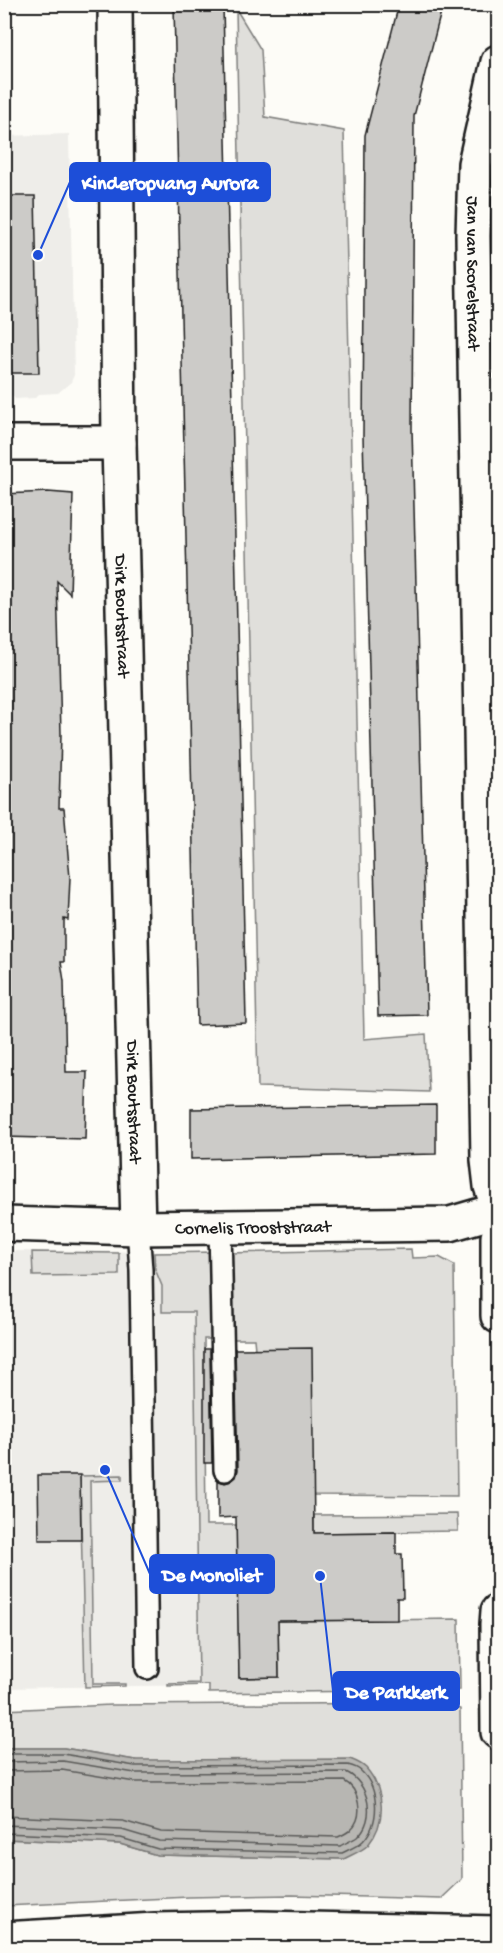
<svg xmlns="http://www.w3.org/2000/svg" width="503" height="1953" viewBox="0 0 503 1953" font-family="'Gochi Hand',sans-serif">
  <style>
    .built { fill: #eeede9 }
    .green { fill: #e0dfdb; stroke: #7e7e7c; stroke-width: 1.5 }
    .water { fill: #b7b6b2; stroke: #797876; stroke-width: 1.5 }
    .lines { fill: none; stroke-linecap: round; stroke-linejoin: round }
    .shore { stroke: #5a5a58; stroke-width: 1.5 }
    .building { fill: #cccbc8; stroke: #1c1c1c; stroke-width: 1.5 }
    .lane-casing { stroke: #1c1c1c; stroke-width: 26 }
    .street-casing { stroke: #1c1c1c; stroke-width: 38 }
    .secondary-casing { stroke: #1c1c1c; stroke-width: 38 }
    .lane { stroke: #fdfcf7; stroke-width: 21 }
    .street { stroke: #fdfcf7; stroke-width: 33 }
    .secondary { stroke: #fdfcf7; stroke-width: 33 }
    .labels { text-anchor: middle; stroke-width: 5; stroke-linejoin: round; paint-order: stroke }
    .street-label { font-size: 18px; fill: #1c1c1c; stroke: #fdfcf7 }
    .leader { fill: none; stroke: #1d4ed8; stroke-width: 2 }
    .callout-dot { fill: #1d4ed8; stroke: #fdfcf7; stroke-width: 2 }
    .callout { fill: #1d4ed8; stroke: #1d4ed8; stroke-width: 2 }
    .callout-label { font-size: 20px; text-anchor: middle; font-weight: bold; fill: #fff }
  </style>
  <rect width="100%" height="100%" fill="#fdfcf7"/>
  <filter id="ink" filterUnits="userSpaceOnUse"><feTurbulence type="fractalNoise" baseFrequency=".0167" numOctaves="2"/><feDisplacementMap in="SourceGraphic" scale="12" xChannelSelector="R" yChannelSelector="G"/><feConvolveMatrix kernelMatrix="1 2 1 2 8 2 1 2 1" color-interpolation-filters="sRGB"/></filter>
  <g filter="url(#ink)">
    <g class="built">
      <path d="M 69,134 L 74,375 L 71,382 L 58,393 L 39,394 L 35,398 L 15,399 L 12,395 L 5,395 L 4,136 Z"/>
      <path d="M 5,1251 L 204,1252 L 204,1463 L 209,1685 L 5,1688 Z"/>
    </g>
    <g class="green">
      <path d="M 236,9 L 261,50 L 265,117 L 344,131 L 364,1039 L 426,1034 L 429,1092 L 258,1087 Z"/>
      <path d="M 411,1249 L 412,1258 L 439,1257 L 454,1265 L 457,1496 L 313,1495 L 255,1349 L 254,1339 L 228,1339 L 227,1253 Z"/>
      <path d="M 32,1252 L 119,1253 L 119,1275 L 33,1276 Z"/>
      <path d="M 216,1252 L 217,1339 L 204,1339 L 206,1525 L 237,1525 L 239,1678 L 279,1677 L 278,1621 L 459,1619 L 460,1690 L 209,1693 L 209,1685 L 168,1686 L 168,1684 L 199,1683 L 194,1312 L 162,1312 L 162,1286 L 155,1269 L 154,1253 Z"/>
      <path d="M 122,1475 L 122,1480 L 90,1481 L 93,1684 L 125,1684 L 125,1686 L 85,1687 L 80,1476 Z"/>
      <path d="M 457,1514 L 458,1531 L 314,1533 L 314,1515 Z"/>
      <path d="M 433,1703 L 460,1709 L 462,1879 L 441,1899 L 292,1895 L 189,1897 L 5,1906 L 5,1839 L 120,1844 L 157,1855 L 344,1859 L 135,1760 L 64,1748 L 5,1748 L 4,1710 L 111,1705 Z"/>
    </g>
    <path class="water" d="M 5,1748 L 64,1748 L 135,1760 L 350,1759 C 355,1761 362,1764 366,1768 C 385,1790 387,1822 368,1845 C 362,1851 351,1855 344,1859 L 157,1855 L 120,1844 L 5,1839 Z"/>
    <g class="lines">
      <g class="shore">
        <path d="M 4,1754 L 63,1754 L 135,1766 L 348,1765 C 352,1766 358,1768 361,1771 C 380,1789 380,1823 363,1841 C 358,1846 348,1850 342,1853 L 158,1849 L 121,1838 L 4,1833"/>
        <path d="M 4,1762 L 63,1761 L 135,1773 L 346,1772 C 369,1783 377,1819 357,1837 C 353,1840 345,1843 340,1846 L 159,1841 L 122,1830 L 4,1825"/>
        <path d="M 4,1771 L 62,1770 L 135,1782 L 344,1781 C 360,1789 364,1817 351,1829 C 348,1833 342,1835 338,1837 L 161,1832 L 123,1821 L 4,1816"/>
      </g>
    </g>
    <g class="building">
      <path d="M 399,4 L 443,4 L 414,116 L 412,429 L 427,1015 L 378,1016 L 363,436 L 365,135 Z"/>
      <path d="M 174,6 L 223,6 L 246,1023 L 197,1025 Z"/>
      <path d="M 4,196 L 35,196 L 39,373 L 4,373 Z"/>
      <path d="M 48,492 L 73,494 L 70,594 L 57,581 L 61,734 L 59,808 L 64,808 L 70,878 L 68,920 L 64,919 L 64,962 L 61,962 L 64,981 L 66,1072 L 87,1072 L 85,1139 L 4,1137 L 4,494 Z"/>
      <path d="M 436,1105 L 436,1154 L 191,1159 L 191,1109 Z"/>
      <path d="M 312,1348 L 314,1533 L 396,1532 L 396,1554 L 402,1554 L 403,1598 L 397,1598 L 397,1620 L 278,1621 L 279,1677 L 239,1678 L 236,1517 L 218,1518 L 218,1480 L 225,1483 L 231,1481 L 236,1477 L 238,1470 L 235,1349 Z"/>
      <path d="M 204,1349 L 210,1349 L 212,1463 L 204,1463 Z"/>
      <path d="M 38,1475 L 80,1475 L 81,1540 L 39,1540 Z"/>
    </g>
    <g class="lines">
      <g class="lane-casing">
        <g id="lane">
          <path d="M 220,1226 L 225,1470"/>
          <path d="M 138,1228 L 141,1270 L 147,1668"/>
        </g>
      </g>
      <g class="street-casing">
        <g id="street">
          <path id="s1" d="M 115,4 L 119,443 L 138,1228"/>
          <path d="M 4,443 L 119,443"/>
          <path id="s2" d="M 4,1224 L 138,1228 L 450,1224 L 498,1210"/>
          <path d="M 498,1237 L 498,1316"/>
          <path d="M 498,1611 L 497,1624 L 498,1732"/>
          <path d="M 4,1939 L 155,1930 L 261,1928 L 498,1933"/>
        </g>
      </g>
      <g class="secondary-casing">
        <g id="secondary">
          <path id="s3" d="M 498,62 L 475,164 L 473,236 L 488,1160 L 491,1186 L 498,1206"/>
        </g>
      </g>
      <use href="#lane" class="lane"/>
      <use href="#street" class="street"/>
      <use href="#secondary" class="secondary"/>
    </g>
  </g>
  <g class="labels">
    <g class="street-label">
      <text dy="6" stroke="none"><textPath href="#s3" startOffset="214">Jan van Scorelstraat</textPath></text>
      <text dy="6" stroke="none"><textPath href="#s1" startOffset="612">Dirk Boutsstraat</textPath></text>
      <text dy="6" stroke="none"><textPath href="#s1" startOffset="1098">Dirk Boutsstraat</textPath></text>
      <text dy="6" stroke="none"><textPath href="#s2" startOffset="249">Cornelis Trooststraat</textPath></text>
    </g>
  </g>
  <path class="leader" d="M38 255L70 182M105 1470L150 1574M320 1576L333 1691"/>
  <g class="callout-dot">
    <circle cx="38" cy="255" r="6"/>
    <circle cx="105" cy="1470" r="6"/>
    <circle cx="320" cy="1576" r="6"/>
  </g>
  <g class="callout">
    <rect x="70" y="163" width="200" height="38" rx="6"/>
    <rect x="150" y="1555" width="124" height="38" rx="6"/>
    <rect x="333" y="1672" width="126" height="38" rx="6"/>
  </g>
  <g class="callout-label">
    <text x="170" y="189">Kinderopvang Aurora</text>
    <text x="212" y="1581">De Monoliet</text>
    <text x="396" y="1698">De Parkkerk</text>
  </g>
  <rect width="503" height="1953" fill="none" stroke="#fdfcf7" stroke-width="24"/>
  <rect x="12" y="12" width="479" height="1929" fill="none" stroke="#1c1c1c" stroke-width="2" filter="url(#ink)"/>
</svg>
